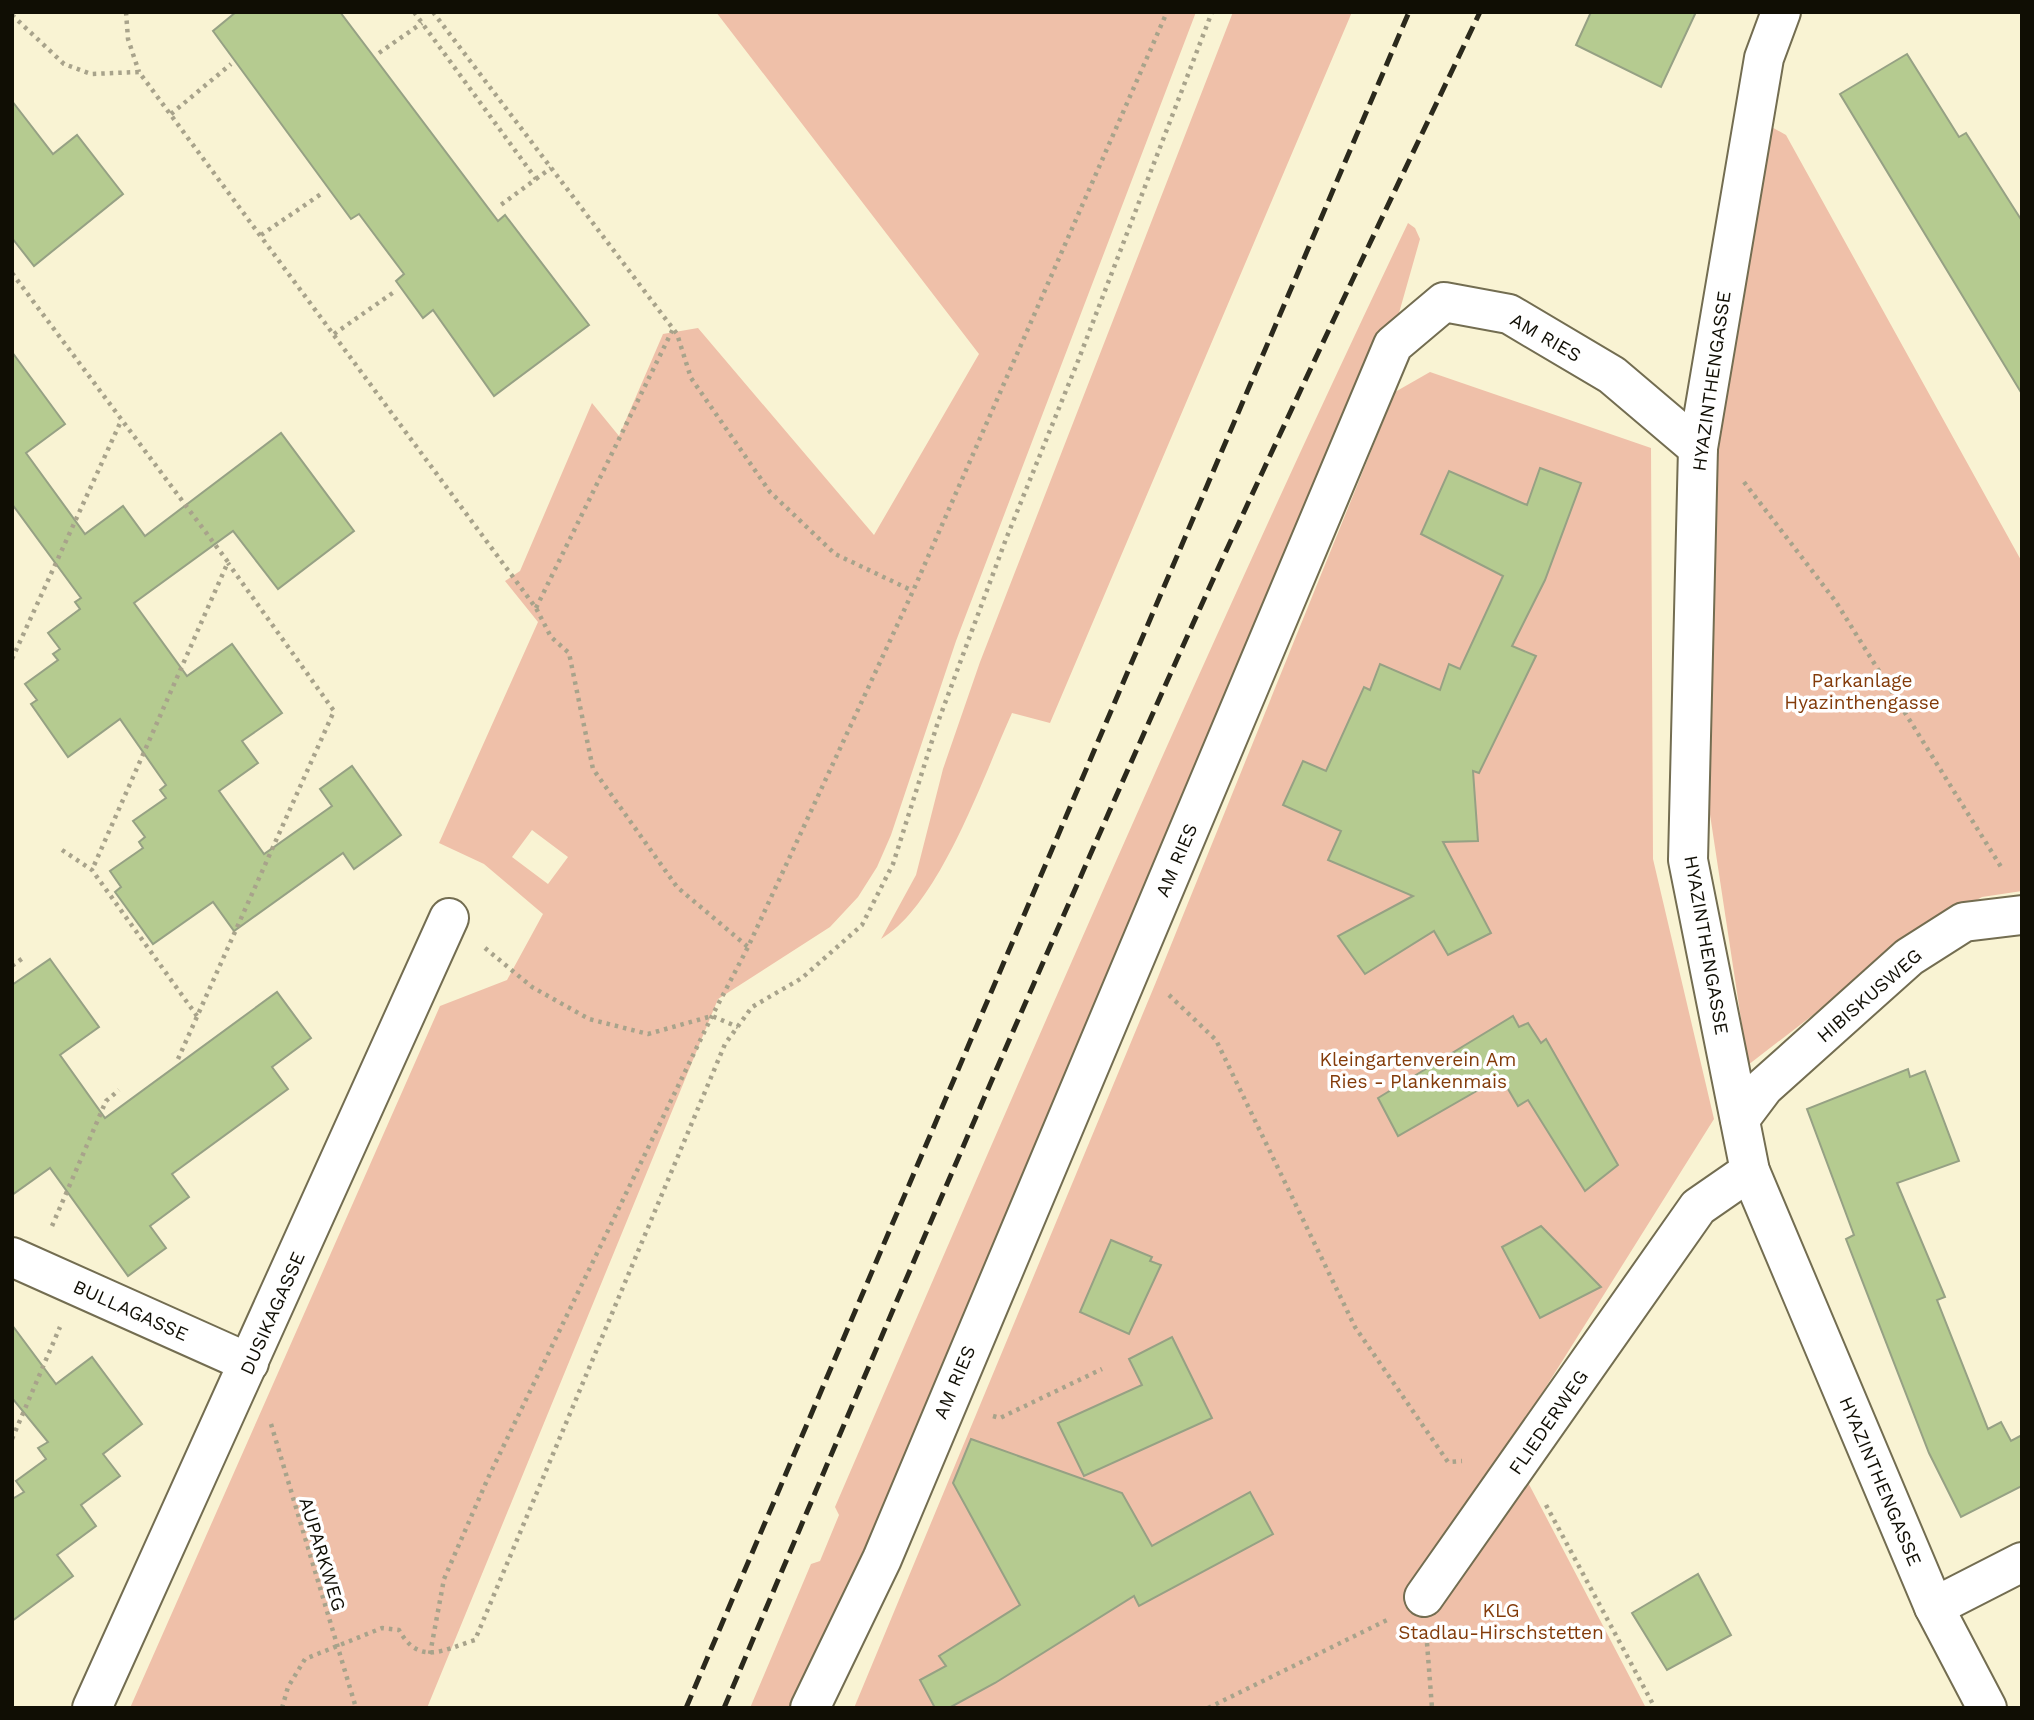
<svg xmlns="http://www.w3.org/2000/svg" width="2034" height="1720" viewBox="0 0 2034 1720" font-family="'Work Sans',sans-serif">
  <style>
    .green { fill: #efc0a9; fill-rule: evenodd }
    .building { fill: #b5cb90; stroke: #96a184; stroke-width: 2 }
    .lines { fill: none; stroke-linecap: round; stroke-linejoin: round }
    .minor-casing { stroke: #736d51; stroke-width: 42 }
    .path { stroke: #a8a38b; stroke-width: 4.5; stroke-dasharray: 3.5 5; stroke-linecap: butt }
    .minor { stroke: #fff; stroke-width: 38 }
    .rail { stroke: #2b291c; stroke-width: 5; stroke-dasharray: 14 7; stroke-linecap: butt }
    .labels { text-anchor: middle; stroke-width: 7; stroke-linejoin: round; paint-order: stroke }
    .street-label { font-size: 19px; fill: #100e04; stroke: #fff }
    .park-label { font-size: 19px; fill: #833b0a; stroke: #fff }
  </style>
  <rect width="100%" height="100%" fill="#f9f3d3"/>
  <g class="green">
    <path d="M 716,12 L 1196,12 L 956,641 L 891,835 L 877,867 L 858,897 L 830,927 L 718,999 L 427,1708 L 130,1708 L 440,1006 L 507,980 L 543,914 L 484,864 L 439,843 L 538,622 L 505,581 L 520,571 L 592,403 L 619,436 L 663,334 L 698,328 L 874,535 L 979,354 ZM 532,830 L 568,857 L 548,884 L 512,857 Z"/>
    <path d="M 1233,12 L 1352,12 L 1050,723 L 1012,713 C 984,774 940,905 881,939 L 916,875 L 943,769 L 980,662 Z"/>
    <path d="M 1768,125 L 1786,135 L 2022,562 L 2022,891 L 1982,897 L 1926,928 L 1748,1065 L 1704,775 L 1712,481 Z"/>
    <path d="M 1408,223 L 1415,228 L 1420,239 L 1399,313 L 797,1708 L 750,1708 L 811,1564 L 820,1561 L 839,1515 L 835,1507 C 1021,1076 1206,646 1408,223 Z"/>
    <path d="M 1430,372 L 1651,448 L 1653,859 L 1714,1119 L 1509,1446 L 1646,1708 L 854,1708 L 1156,982 L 1395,392 Z"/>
  </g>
  <g class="building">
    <path d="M 236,12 L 340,12 L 498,221 L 505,215 L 589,325 L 494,396 L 433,310 L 423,318 L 396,281 L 404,274 L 359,214 L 351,219 L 213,31 Z"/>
    <path d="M 1591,12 L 1696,12 L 1661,87 L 1576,45 Z"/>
    <path d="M 1907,54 L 1959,137 L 1966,133 L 2022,221 L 2022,394 L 1840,94 Z"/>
    <path d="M 12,101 L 53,154 L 77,135 L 123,194 L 34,266 L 12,238 Z"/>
    <path d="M 12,352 L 65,424 L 26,453 L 85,534 L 123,506 L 145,536 L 281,433 L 354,531 L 278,589 L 233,531 L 134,603 L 187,676 L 232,644 L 282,713 L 242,741 L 258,763 L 219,791 L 264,854 L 332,806 L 320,789 L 352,766 L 401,835 L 354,869 L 343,853 L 234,931 L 213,902 L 153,944 L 115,892 L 121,887 L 110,871 L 143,848 L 139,842 L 145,837 L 133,821 L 166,798 L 160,790 L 166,785 L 120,719 L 68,757 L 31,704 L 37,700 L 25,684 L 58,660 L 53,654 L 60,649 L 48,633 L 80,609 L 75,602 L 81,598 L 12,504 Z"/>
    <path d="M 1540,468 L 1581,483 L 1545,580 L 1512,646 L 1536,656 L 1479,773 L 1473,771 L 1478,841 L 1443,842 L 1491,933 L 1448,955 L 1434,931 L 1365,974 L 1338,936 L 1413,896 L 1328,860 L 1341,831 L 1283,805 L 1303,761 L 1326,771 L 1364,687 L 1370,690 L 1380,664 L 1440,690 L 1449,664 L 1460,669 L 1503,576 L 1421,534 L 1449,471 L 1527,505 Z"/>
    <path d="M 50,959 L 99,1027 L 60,1055 L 105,1118 L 277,992 L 311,1038 L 272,1067 L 288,1089 L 172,1174 L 189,1197 L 150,1226 L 166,1248 L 128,1276 L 50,1168 L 12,1195 L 12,985 Z"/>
    <path d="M 1513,1016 L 1519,1027 L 1528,1023 L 1541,1043 L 1546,1039 L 1618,1165 L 1585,1191 L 1528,1100 L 1518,1106 L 1501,1077 L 1398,1136 L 1378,1098 Z"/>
    <path d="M 1908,1069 L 1910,1077 L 1925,1071 L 1959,1161 L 1897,1183 L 1945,1297 L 1937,1300 L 1988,1429 L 2001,1422 L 2011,1441 L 2022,1435 L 2022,1486 L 1961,1517 L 1929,1453 L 1846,1239 L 1854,1235 L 1807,1109 Z"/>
    <path d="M 1541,1226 L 1601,1287 L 1540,1318 L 1502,1247 Z"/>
    <path d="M 1111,1240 L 1152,1257 L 1150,1261 L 1161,1265 L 1129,1334 L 1080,1312 Z"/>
    <path d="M 12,1325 L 56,1384 L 92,1357 L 142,1424 L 103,1454 L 120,1476 L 81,1505 L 96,1526 L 57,1555 L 73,1576 L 12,1621 L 12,1496 L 14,1498 L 24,1492 L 16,1481 L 46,1459 L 38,1448 L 48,1442 L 12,1398 Z"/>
    <path d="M 1172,1337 L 1212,1418 L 1084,1476 L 1058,1423 L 1142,1385 L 1129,1359 Z"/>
    <path d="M 971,1439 L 1122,1493 L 1152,1546 L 1250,1492 L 1273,1534 L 1139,1606 L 1134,1596 L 995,1683 L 949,1708 L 935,1708 L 920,1680 L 946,1666 L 939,1656 L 1020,1605 L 953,1483 Z"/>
    <path d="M 1698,1574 L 1731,1635 L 1667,1670 L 1632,1613 Z"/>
  </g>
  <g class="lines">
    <g class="minor-casing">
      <g id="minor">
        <path d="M 1781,12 L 1764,58 L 1698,448 L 1688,860 L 1750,1171 L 1934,1607 L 1987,1708"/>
        <path d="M 1740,1119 L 1764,1087 L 1909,957 L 1964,922 L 2022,915"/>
        <path d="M 12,1257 L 249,1363"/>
        <path d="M 1424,1597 L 1698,1207 L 1750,1171"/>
        <path d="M 1934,1607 L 2022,1562"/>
        <path d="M 92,1708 L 449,918"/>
        <path d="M 810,1708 L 882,1559 L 1393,345 L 1444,302 L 1509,314 L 1612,375 L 1698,448"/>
      </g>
    </g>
    <g class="path">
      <path d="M 126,12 L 128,39 L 139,72"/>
      <path d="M 414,12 L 536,179 L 498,207"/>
      <path d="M 433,12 L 677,334 L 691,378 L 770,492 L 835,554 L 913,591"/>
      <path d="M 12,15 L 64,64 L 91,74 L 139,72 L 536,608 L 551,637 L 569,653 L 593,769 L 677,887 L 748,947"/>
      <path d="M 379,53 L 422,23"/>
      <path d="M 171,114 L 231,64"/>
      <path d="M 536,179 L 551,168"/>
      <path d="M 261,235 L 324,192"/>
      <path d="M 12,273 L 228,562 L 92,870"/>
      <path d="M 334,334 L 394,292"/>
      <path d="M 1744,482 L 1836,602 L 2003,870"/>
      <path d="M 536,608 L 673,329"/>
      <path d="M 12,659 L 121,421"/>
      <path d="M 62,850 L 92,870 L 197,1016"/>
      <path d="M 485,948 L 532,987 L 589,1019 L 648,1034 L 712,1016 L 738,1027"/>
      <path d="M 12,966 L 23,958"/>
      <path d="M 1169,995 L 1216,1040 L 1355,1327 L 1448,1462 L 1462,1461"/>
      <path d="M 178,1059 L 334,711 L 228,563"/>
      <path d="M 52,1226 L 106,1101 L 119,1090"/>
      <path d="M 993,1416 L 1000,1418 L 1102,1369"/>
      <path d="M 271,1424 L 356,1708"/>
      <path d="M 12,1439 L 60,1327"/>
      <path d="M 1546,1505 L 1655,1708"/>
      <path d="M 1427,1643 L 1432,1708"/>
      <path d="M 430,1654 L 444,1579 L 488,1478 L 712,1016 L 748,947 L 913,591 L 1167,12"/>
      <path d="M 282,1708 L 288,1687 L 305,1659 L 382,1628 L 399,1630 C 419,1666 443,1650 475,1640 L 725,1044 L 752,1007 L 802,978 L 862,925 L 893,864 L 938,722 L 1006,539 L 1078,361 L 1212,12"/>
      <path d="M 1208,1708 L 1387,1620"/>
    </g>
    <use href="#minor" class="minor"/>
    <g class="rail">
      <path d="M 686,1708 L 1409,12"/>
      <path d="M 724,1708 C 862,1381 1001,1055 1145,731 C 1252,489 1366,251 1480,12"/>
    </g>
  </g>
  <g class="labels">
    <g class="street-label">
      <text transform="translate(1546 337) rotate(30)" y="7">AM RIES</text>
      <text transform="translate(1711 381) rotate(-82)" y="7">HYAZINTHENGASSE</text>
      <text transform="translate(1176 860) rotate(-67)" y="7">AM RIES</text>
      <text transform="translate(1707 945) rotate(80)" y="7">HYAZINTHENGASSE</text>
      <text transform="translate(1869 995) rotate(-41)" y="7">HIBISKUSWEG</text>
      <text transform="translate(131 1310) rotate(24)" y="7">BULLAGASSE</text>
      <text transform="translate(272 1313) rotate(-66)" y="7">DUSIKAGASSE</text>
      <text transform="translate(954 1382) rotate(-67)" y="7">AM RIES</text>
      <text transform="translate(1548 1422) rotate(-55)" y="7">FLIEDERWEG</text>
      <text transform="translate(1881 1481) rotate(67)" y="7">HYAZINTHENGASSE</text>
      <text transform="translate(323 1554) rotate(73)" y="7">AUPARKWEG</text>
    </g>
    <g class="park-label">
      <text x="1862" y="687">Parkanlage<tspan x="1862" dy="22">Hyazinthengasse</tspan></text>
      <text x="1418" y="1066">Kleingartenverein Am<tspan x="1418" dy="22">Ries - Plankenmais</tspan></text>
      <text x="1501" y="1617">KLG<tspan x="1501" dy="22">Stadlau-Hirschstetten</tspan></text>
    </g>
  </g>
  <rect width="2034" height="1720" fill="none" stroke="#100e04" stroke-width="28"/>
</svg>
